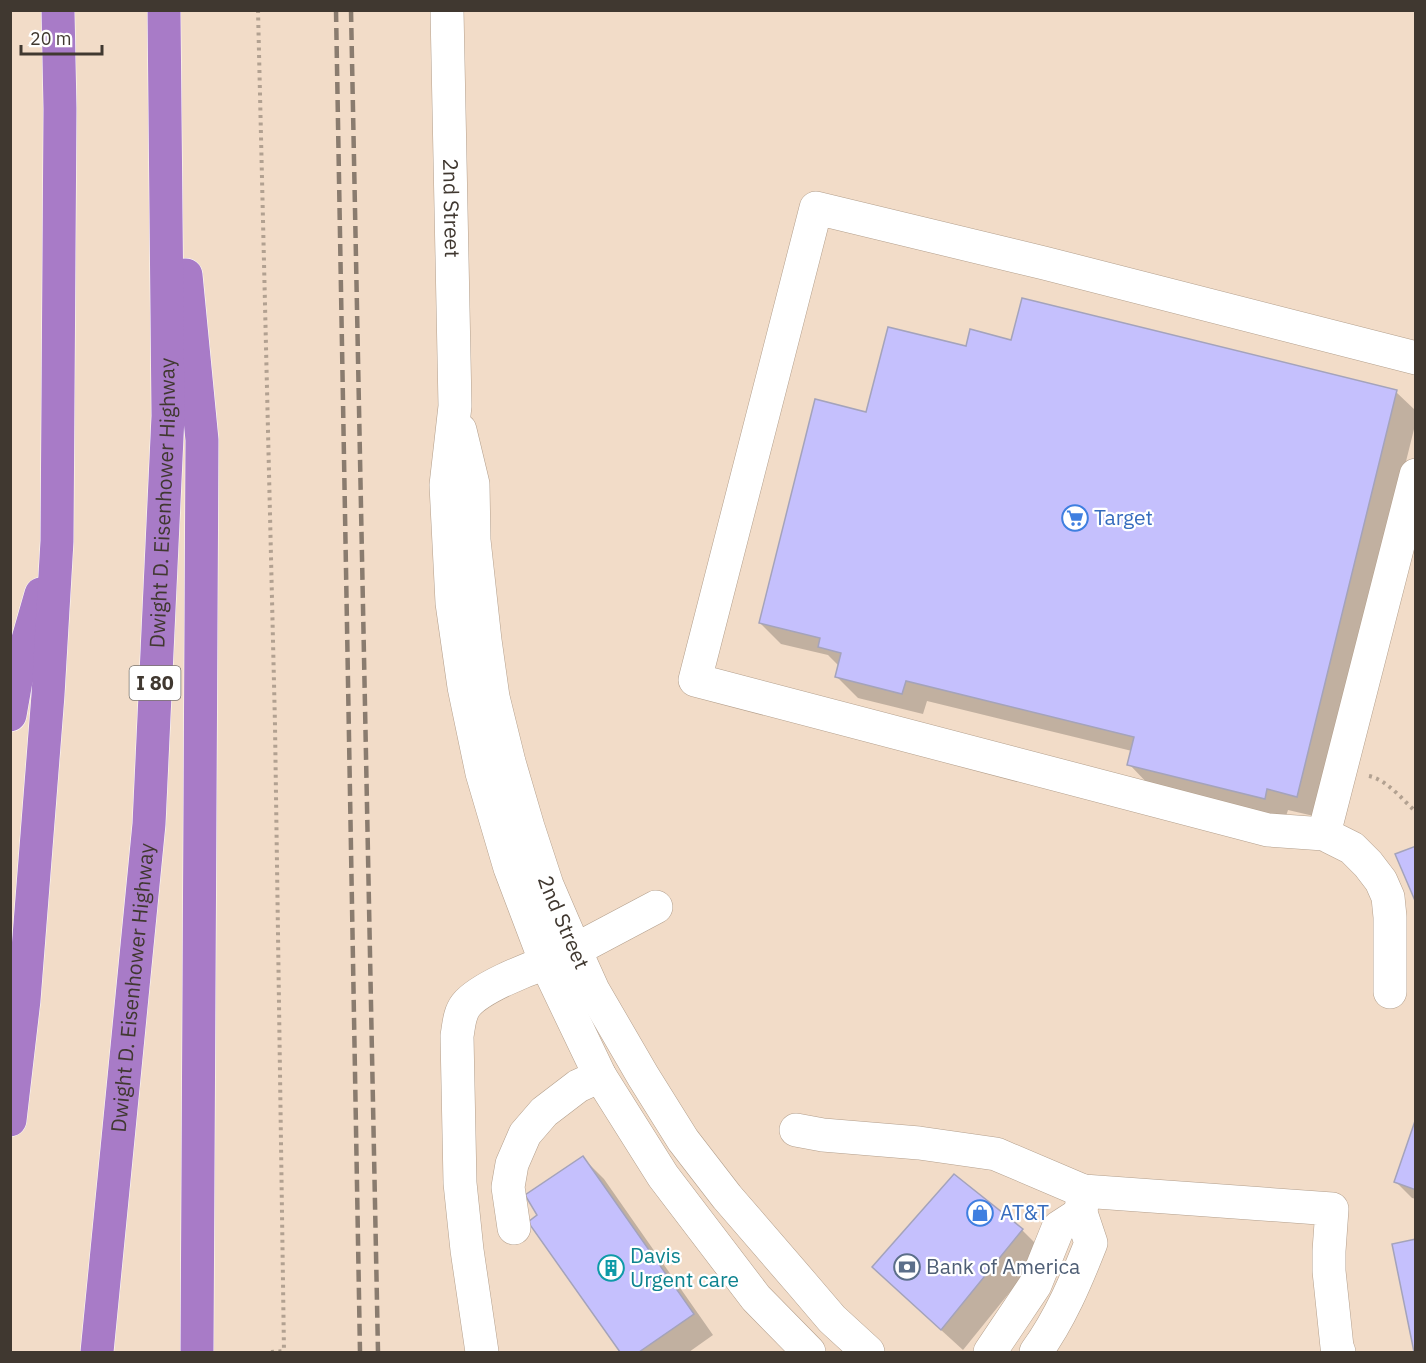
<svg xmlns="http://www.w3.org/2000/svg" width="1426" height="1363" viewBox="0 0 1426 1363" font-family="'IBM Plex Sans',sans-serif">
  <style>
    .shadow { fill: #0003 }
    .building { fill: #c5c0fd; stroke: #a4a3bb; stroke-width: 1.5 }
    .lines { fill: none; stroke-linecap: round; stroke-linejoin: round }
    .minor-casing { stroke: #b39f8c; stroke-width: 34 }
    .highway-casing { stroke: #fff; stroke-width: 34 }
    .path { stroke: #b2a191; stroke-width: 4; stroke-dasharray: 3 4.5; stroke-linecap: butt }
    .minor { stroke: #fff; stroke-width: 33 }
    .highway { stroke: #a87bc7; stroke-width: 33 }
    .rail { stroke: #8a7c6f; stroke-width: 4.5; stroke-dasharray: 12 6; stroke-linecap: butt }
    .labels { text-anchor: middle; stroke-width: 4.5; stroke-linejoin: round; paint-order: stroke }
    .shield { fill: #fff; stroke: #79746e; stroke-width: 1.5 }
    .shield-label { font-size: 20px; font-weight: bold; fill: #403830 }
    .street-label { font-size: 21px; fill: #403830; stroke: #fff }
    .shop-label { font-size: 21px; fill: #366cbe; stroke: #fff; text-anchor: start }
    .culture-label { font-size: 21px; fill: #0d838f; stroke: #fff; text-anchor: start }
    .service-label { font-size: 21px; fill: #4e5e75; stroke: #fff; text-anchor: start }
  </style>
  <rect width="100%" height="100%" fill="#f2dcc8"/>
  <g class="shadow">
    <path d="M 1012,341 L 1396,392 L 1416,411 L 1416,421 L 1318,817 L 1288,810 L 1285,819 L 1150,786 L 1129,764 L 1132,751 L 927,701 L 923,714 L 858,698 L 837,677 L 839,666 L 828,655 L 781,644 L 760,623 L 867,414 L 967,348 Z"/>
    <path d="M 1416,1123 L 1416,1199 L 1412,1198 L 1396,1182 Z"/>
    <path d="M 583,1158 L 604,1179 L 713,1335 L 689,1352 L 622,1352 L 530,1222 L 539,1215 Z"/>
    <path d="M 954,1176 L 1022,1230 L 1043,1251 L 963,1350 L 895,1288 L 874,1267 Z"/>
  </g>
  <g class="building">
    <path d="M 1022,298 L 1397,390 L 1297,797 L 1267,789 L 1265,799 L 1127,765 L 1134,737 L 906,681 L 902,694 L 835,677 L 841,653 L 818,647 L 820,638 L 759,623 L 815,399 L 866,412 L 888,327 L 966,346 L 970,329 L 1011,340 Z"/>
    <path d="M 1416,846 L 1416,903 L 1395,854 Z"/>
    <path d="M 1416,1118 L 1416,1190 L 1394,1182 Z"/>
    <path d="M 583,1156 L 694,1314 L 639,1352 L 620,1352 L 528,1222 L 537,1215 L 525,1195 Z"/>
    <path d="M 954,1174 L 1023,1229 L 941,1330 L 872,1267 Z"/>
    <path d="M 1416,1239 L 1416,1352 L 1414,1352 L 1392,1244 Z"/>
  </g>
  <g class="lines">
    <g class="minor-casing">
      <g id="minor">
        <path id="s1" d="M 447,10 L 455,406 L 446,485 L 452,603 L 464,687 L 482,773 L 510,868 L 546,963 L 600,1076 L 663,1176 L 756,1298 L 809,1352"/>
        <path id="s2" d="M 460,430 L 473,484 L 474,540 L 485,640 L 493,697 L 509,762 L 528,827 L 547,885 L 575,950 L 593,990 L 643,1076 L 683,1140 L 727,1197 L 803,1285 L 832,1319 L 868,1352"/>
        <path d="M 1324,834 L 1416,475"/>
        <path d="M 575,950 L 656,907"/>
        <path d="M 1390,992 L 1390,917 L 1388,897 L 1381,881 L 1368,864 L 1352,848 L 1324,834 L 1268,830 L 695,680 L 816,208 L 1044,263 L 1416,358"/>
        <path d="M 796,1130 L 823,1135 L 919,1143 L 996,1154 L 1083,1191"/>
        <path d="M 514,1228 L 508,1187 L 512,1164 L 525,1134 L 544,1112 L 578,1086 L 600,1076"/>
        <path d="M 482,1352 L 467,1250 L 460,1183 L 457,1036 C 459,1025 459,1014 466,1005 C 480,988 525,970 546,963"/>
        <path d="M 990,1352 L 1035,1285 L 1058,1228 L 1081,1213"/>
        <path d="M 1036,1352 C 1060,1319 1076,1281 1091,1243 L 1081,1213 L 1083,1191 L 1332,1209 L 1329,1251 L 1329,1271 L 1337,1347 L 1339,1352"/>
      </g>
    </g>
    <g class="highway-casing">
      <g id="highway">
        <path d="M 186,275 L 202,440 L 197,1352"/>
        <path d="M 10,715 L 16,681 L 41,594"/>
        <path d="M 10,1120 L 24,1000 L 48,695 L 57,541 L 60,109 L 58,10"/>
        <path id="s3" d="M 97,1352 L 149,824 L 168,416 L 164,10"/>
      </g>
    </g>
    <g class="path">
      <path d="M 258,10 L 275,725 L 284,1352"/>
      <path d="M 1369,776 C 1387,780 1402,799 1416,812"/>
      <path d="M 271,1352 L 284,1351"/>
    </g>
    <use href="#minor" class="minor"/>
    <use href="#highway" class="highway"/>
    <g class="rail">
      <path d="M 336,10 L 360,1352"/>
      <path d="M 351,10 L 378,1352"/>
    </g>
  </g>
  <defs>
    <g id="supermarket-ring" transform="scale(1.35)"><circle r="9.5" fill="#fff" stroke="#3f7fe0" stroke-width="1.5"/><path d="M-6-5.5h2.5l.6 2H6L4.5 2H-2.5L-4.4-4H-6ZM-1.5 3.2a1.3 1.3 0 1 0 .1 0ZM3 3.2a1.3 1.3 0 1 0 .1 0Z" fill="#3f7fe0"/></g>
    <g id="shop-ring" transform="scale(1.35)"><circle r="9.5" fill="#fff" stroke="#3f7fe0" stroke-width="1.5"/><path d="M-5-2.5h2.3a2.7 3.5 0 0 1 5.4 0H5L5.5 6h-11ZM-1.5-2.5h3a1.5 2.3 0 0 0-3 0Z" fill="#3f7fe0"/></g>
    <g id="bank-ring" transform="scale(1.35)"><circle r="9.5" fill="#fff" stroke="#5c6f8a" stroke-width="1.5"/><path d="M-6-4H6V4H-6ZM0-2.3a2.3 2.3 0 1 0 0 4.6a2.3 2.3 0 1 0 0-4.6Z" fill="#5c6f8a"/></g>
    <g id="building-ring" transform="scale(1.35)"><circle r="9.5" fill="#fff" stroke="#0f9aa8" stroke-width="1.5"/><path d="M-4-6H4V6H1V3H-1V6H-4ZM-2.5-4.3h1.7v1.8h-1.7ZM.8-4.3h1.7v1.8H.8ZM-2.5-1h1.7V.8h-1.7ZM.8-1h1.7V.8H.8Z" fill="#0f9aa8"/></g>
  </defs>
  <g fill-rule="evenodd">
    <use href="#supermarket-ring" x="1075" y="518"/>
    <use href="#shop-ring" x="980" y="1213"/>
    <use href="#bank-ring" x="907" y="1267"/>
    <use href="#building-ring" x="611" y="1268"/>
  </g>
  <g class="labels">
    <rect class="shield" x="129.5" y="666" width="51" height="34" rx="4.5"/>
    <g class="shield-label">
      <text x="155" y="690">I 80</text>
    </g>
    <g class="street-label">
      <text dy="7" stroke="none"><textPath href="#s1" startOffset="198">2nd Street</textPath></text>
      <text dy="7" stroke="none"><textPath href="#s3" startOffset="852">Dwight D. Eisenhower Highway</textPath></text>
      <text dy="7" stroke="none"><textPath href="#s2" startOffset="506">2nd Street</textPath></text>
      <text dy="7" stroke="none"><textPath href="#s3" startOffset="366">Dwight D. Eisenhower Highway</textPath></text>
    </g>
    <g class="shop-label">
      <text x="1094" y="525">Target</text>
      <text x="1000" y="1220">AT&amp;T</text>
    </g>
    <g class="culture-label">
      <text x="630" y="1263">Davis<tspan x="630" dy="24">Urgent care</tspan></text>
    </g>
    <g class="service-label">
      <text x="926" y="1274">Bank of America</text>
    </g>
  </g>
  <rect width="1426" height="1363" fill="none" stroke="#403830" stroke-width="24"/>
  <path d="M21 45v9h81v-9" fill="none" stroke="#403830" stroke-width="3"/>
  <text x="30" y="45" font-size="18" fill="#403830" stroke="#ffffff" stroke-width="4.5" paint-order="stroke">20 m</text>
</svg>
